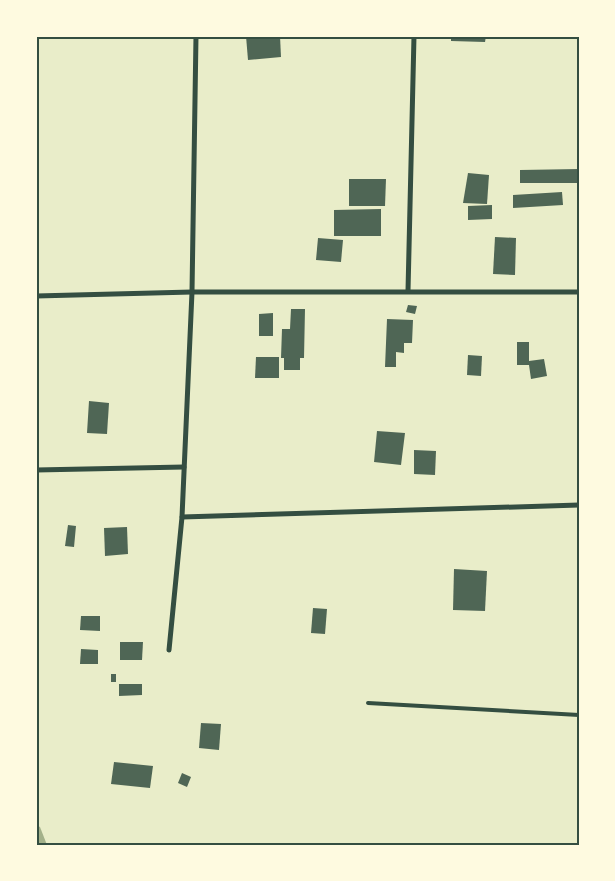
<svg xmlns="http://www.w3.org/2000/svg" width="615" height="881" viewBox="0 0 615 881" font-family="Roboto,sans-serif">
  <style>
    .water { fill: #a3b18a }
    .building { fill: #4f6655 }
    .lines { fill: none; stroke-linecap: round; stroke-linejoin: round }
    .service { stroke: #344e41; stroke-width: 4 }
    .minor { stroke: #344e41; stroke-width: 5 }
    .neatline { fill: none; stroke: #344e41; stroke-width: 2 }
  </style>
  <rect width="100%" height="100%" fill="#e9edc9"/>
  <path class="water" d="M 36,825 L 40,827 L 47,845 L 36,845 Z"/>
  <g class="building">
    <path d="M 246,36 L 280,36 L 281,57 L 248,60 Z"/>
    <path d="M 451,36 L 486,36 L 485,42 L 451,41 Z"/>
    <path d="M 579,169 L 579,183 L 520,183 L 520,170 Z"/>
    <path d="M 468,173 L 489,175 L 487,204 L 463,203 Z"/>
    <path d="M 349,179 L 386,179 L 385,206 L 349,206 Z"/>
    <path d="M 562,192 L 563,205 L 513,208 L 513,195 Z"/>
    <path d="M 492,205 L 492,219 L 468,220 L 468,206 Z"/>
    <path d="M 381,209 L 381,236 L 334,236 L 334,210 Z"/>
    <path d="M 495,237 L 516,238 L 515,275 L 493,274 Z"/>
    <path d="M 318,238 L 343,240 L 341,262 L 316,260 Z"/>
    <path d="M 408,305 L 417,306 L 415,314 L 406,312 Z"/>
    <path d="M 291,309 L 305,309 L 304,358 L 300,358 L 300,370 L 284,370 L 284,358 L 281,358 L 282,329 L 290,329 Z"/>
    <path d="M 273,313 L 273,336 L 259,336 L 259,314 Z"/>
    <path d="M 387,319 L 413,320 L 412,343 L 404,343 L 404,353 L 396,352 L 396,367 L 385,367 Z"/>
    <path d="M 517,342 L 529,342 L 529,361 L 544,359 L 547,376 L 531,379 L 529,365 L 517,365 Z"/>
    <path d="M 468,355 L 482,356 L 481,376 L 467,375 Z"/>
    <path d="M 256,357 L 279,357 L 279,378 L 255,378 Z"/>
    <path d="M 89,401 L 109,403 L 107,434 L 87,433 Z"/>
    <path d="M 377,431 L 405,433 L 401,465 L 374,462 Z"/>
    <path d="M 414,450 L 436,451 L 435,475 L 414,474 Z"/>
    <path d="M 68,525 L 76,526 L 74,547 L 65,546 Z"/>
    <path d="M 127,527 L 128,554 L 105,556 L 104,528 Z"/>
    <path d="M 454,569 L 487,571 L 485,611 L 453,610 Z"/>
    <path d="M 313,608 L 327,609 L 325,634 L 311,633 Z"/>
    <path d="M 81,616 L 100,616 L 100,631 L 80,630 Z"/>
    <path d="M 120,642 L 143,642 L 142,660 L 120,660 Z"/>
    <path d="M 81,649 L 98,650 L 98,664 L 80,664 Z"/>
    <rect x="111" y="674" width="5" height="8"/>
    <path d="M 119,684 L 142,684 L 142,695 L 119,696 Z"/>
    <path d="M 201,723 L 221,724 L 219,750 L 199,748 Z"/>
    <path d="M 114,762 L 153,766 L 150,788 L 111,784 Z"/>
    <path d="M 182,773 L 191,777 L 187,787 L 178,783 Z"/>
  </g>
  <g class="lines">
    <path class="service" d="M 368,703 L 579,715"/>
    <g class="minor">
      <path d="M 408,291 L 414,36"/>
      <path d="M 36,296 L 192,292 L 579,292"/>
      <path d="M 36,470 L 184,467"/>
      <path d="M 182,517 L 579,505"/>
      <path d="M 169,650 L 182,517 L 192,292 L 196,36"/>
    </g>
  </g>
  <rect width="615" height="881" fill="none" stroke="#fefae0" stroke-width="75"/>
  <rect x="38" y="38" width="540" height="806" class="neatline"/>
</svg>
